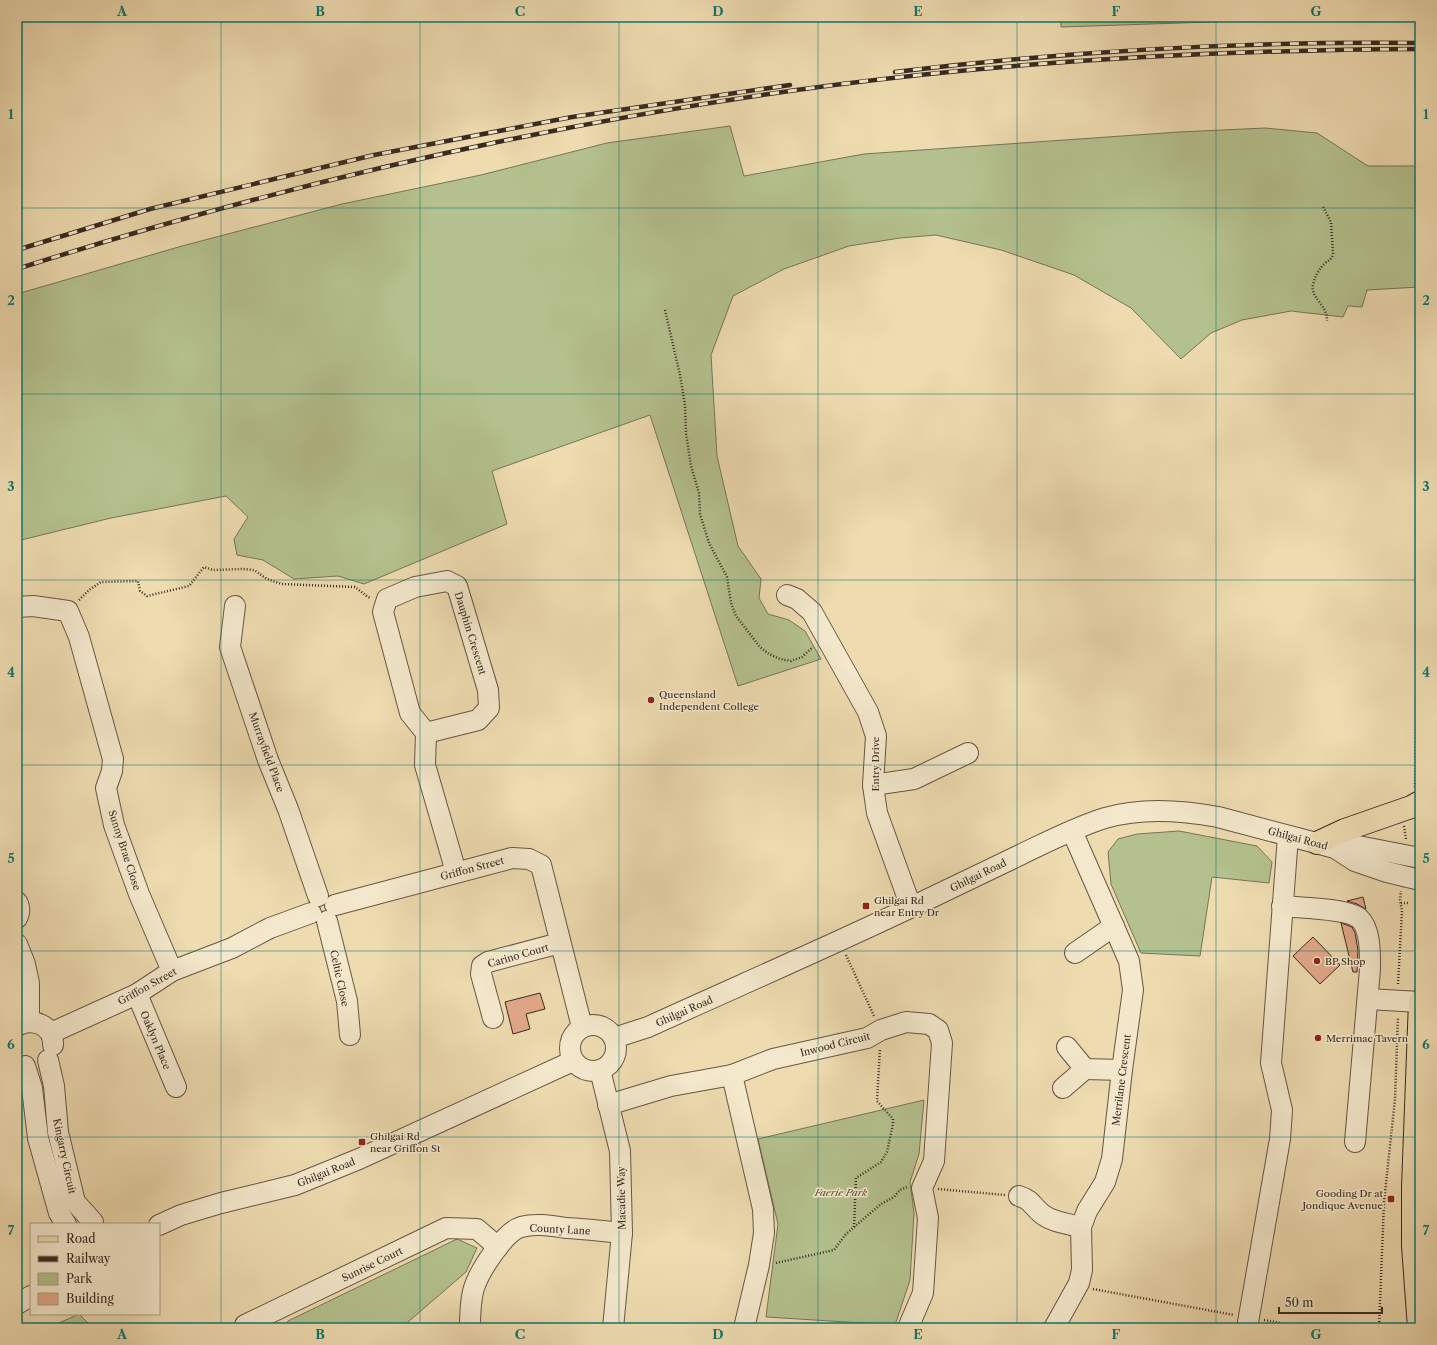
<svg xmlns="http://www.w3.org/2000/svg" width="1437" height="1345" viewBox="0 0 1437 1345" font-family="'Libre Caslon Text',serif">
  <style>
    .green { fill: #b4c18e; stroke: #767558 }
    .building { fill: #e2a98a; stroke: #382921 }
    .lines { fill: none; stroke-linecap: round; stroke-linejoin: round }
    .minor-casing { stroke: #665645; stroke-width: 22 }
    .major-casing { stroke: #382921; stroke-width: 24 }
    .path { stroke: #382921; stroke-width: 2.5; stroke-dasharray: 1 2; stroke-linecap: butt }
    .minor { stroke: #f4e8cc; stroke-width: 20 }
    .major { stroke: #eedbb0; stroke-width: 22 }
    .rail-casing { stroke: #382921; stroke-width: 4.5 }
    .rail { stroke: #f4e8cc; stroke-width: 3; stroke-dasharray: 9; stroke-linecap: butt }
    .grid { fill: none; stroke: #0f766e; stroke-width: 1; stroke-opacity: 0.55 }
    .poi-dot { fill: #8f2418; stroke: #f4e8cc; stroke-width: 1.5 }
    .labels { text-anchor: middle; stroke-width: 3; stroke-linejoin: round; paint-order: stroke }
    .street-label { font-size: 10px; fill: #382921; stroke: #f4e8cc }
    .poi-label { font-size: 10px; fill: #382921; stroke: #f4e8cc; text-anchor: start }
    .park-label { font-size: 10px; font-style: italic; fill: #574f3c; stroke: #f4e8cc }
    .neatline { fill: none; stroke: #0f766e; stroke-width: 1.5 }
    .grid-label { font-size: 13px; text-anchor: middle; font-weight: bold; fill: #0f766e }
  </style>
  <rect width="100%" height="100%" fill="#eedbb0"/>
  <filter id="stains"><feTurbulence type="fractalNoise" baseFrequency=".005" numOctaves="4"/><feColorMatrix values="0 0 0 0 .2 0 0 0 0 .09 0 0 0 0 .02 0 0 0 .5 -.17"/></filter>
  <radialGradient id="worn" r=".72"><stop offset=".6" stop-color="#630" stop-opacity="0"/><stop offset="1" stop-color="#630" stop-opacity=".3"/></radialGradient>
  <g class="green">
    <path d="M 1061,17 L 1359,17 L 1061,27 Z"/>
    <path d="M 730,126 L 744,176 L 864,154 L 1179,132 L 1265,128 L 1317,133 L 1368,166 L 1420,166 L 1420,287 L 1367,290 L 1362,307 L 1348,306 L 1343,317 L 1291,311 L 1242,320 L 1211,333 L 1181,359 L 1131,308 L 1074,275 L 1001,250 L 936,235 L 900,238 L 849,246 L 784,269 L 733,296 L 711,355 L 717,456 L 738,546 L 761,579 L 759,598 L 768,614 L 789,620 L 805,631 L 821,659 L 738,686 L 650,415 L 492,471 L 507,524 L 364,584 L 338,576 L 294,579 L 263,560 L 237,555 L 234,539 L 248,517 L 226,496 L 111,518 L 17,541 L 17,294 L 182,246 L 342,204 L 481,175 L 607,143 Z"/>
    <path d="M 1179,831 L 1257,846 L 1272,862 L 1269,883 L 1212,877 L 1200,956 L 1141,953 L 1111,884 L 1108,852 L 1118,839 L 1137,834 Z"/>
    <path d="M 924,1100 L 919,1154 L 910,1182 L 914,1213 L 910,1280 L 895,1325 L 766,1317 L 778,1224 L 758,1139 Z"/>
    <path d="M 457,1239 L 477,1248 L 466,1272 L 401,1328 L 284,1328 L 288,1321 Z"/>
    <path d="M 79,1314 L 93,1328 L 48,1328 Z"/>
  </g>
  <g class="building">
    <path d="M 1363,897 L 1366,909 L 1357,904 L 1347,901 Z"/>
    <path d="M 1341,923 L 1352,927 L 1355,933 L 1358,950 L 1357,972 L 1353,972 Z"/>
    <path d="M 1313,937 L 1340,965 L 1320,984 L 1293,956 Z"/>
    <path d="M 540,993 L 545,1009 L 526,1014 L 530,1029 L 513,1034 L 505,1002 Z"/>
  </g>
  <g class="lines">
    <g class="minor-casing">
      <g id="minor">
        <path d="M 787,595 L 797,599 L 812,612 L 868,712 L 876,736 L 873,785 L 877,813 L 911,907"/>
        <path d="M 235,606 L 230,647 L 268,760 L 288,809 L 318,896"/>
        <path d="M 17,607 L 33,606 L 68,611 L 79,637 L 113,759 L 112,771 L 106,788 L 114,825 L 139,894 L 172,971"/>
        <path d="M 426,733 L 478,720 L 489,708 L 488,690 L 457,586 L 447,581 L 415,587 L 387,599 L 383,612 L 410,713 L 426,733 L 425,765 L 456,872"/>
        <path d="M 873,785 L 914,779 L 968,753"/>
        <path d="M 1335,848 L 1358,846 L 1420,858"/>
        <path d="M 17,902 C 20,907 20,913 17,918"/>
        <path d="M 335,905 L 512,858 L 529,859 L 541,865 L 582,1027"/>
        <path d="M 1282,906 C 1300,908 1345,908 1359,918 C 1371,929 1370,954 1370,969 L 1355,1142"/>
        <path d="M 327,921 L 347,1001 L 350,1035"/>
        <path d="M 17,944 L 25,964 L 29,983 L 29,1021"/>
        <path d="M 1075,953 L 1114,926"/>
        <path d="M 137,994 L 176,1087"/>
        <path d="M 1368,999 L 1420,1002"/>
        <path d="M 493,1018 L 481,974 L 482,966 L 488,962 L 560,943"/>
        <circle cx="593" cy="1048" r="23"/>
        <path d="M 17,1026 C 32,1017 54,1025 53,1045"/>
        <path d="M 51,1033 L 137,994 L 172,971 L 232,948 L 270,928 L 311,913"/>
        <path d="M 614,1038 L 648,1027 C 738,986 828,947 916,905 C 952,888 987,871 1022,854 C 1049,841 1076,827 1105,818 C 1142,807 1181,810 1218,817 L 1335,848 L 1355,861 L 1387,872 L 1420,880"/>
        <path d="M 1067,1047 L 1085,1069 L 1122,1070"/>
        <path d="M 48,1060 L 54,1086 L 58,1132 L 75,1202 L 93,1222"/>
        <path d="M 25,1066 L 32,1088 L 38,1138 L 59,1213 L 66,1224"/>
        <path d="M 600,1070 L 620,1151 L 622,1233 L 613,1328"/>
        <path d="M 1063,1088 L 1085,1069"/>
        <path d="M 608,1105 L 671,1086 L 732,1075"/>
        <path d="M 1019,1196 C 1033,1201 1031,1205 1042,1214 C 1052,1222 1068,1224 1081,1227"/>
        <path d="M 159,1225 L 181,1215 L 221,1203 L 295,1185 L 359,1159 L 573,1061"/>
        <path d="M 17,1304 L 31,1296"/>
        <path d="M 245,1325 L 446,1228 L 477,1229 L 498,1247"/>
        <path d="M 470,1328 C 470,1315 470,1301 474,1288 C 479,1272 504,1232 521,1227 C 536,1223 552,1226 567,1228 C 586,1229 604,1231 622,1233"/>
        <path d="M 744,1328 L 759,1265 L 764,1233 L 763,1209 L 732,1075 L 773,1059 L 867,1038 L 881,1030 L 906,1022 L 929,1024 L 938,1030 L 942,1043 L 934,1161 L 922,1188 L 928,1218 L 923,1293 L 908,1328"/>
        <path d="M 1054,1328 L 1079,1283 L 1082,1270 L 1081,1227 L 1087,1211 L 1105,1182 L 1112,1159 L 1122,1070 L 1133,990 L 1129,961 L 1072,831"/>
        <path d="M 1247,1328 L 1280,1139 L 1282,1110 L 1271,1063 L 1288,836"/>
      </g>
    </g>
    <g class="major-casing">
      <g id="major">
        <path d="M 1317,843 L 1345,830 L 1411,807 L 1420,802"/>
        <path d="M 1419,1328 L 1413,1246 L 1413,1187 L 1420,1001"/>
      </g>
    </g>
    <g class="path">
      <path d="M 1323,207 L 1331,222 L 1333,254 C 1332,259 1329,260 1325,263 C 1319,269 1315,276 1313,285 C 1310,298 1328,305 1327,321"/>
      <path d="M 665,310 L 680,375 L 685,405 L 686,433 L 691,466 L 699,493 L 700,514 L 709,543 L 727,577 L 731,603 L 736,616 L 760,647 L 769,654 L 780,659 L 791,661 L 802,657 L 813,647"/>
      <path d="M 79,600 L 89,590 L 101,582 L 138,581 L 140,591 L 147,596 L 189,586 L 204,567 L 213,570 L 243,569 L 254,570 L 267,579 L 282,584 L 355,587 L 368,597 L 371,598"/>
      <path d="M 1415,787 L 1417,636 L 1420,565"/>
      <path d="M 1404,826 L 1406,839"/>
      <path d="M 1401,903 L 1408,903"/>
      <path d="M 846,955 L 874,1016"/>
      <path d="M 1398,984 L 1402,911 L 1400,900 L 1401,891"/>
      <path d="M 938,1189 L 1005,1195"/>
      <path d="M 854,1227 L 856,1178 L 881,1162 L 887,1152 L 893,1124 L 893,1119 L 877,1101 L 880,1049"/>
      <path d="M 776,1263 L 834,1250 L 846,1234 L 881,1204 L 894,1197 L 900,1190 L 907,1187"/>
      <path d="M 1093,1289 L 1234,1315"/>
      <path d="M 1264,1320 L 1309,1328"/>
      <path d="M 1379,1328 L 1384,1202 L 1395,1099 L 1398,1017"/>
    </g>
    <use href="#minor" class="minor"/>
    <use href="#major" class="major"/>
    <g class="rail-casing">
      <g id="rail">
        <path d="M 895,72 C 1069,51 1245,41 1420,43"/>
        <path d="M 17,250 L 150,209 L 374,155 L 572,117 L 790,85"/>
        <path d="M 17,269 C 283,184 557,121 834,85 C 1028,60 1224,50 1420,49"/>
      </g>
    </g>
    <use href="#rail" class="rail"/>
  </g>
  <path class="grid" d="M 221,17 L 221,1328M 420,17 L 420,1328M 619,17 L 619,1328M 818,17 L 818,1328M 1017,17 L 1017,1328M 1216,17 L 1216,1328M 17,208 L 1420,208M 17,394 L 1420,394M 17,580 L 1420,580M 17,765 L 1420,765M 17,951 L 1420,951M 17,1137 L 1420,1137"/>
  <g class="poi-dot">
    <circle cx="651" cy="700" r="4"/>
    <rect x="862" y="902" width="8" height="8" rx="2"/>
    <circle cx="1317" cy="961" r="4"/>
    <circle cx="1318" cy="1038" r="4"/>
    <rect x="358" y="1138" width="8" height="8" rx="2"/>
    <rect x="1387" y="1195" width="8" height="8" rx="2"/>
  </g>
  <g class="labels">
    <g class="street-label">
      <text transform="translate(471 633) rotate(73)" y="4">Dauphin Crescent</text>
      <text transform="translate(267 752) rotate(70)" y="4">Murrayfield Place</text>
      <text transform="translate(875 764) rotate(-90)" y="4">Entry Drive</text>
      <text transform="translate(1298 838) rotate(15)" y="4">Ghilgai Road</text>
      <text transform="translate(125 850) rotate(72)" y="4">Sunny Brae Close</text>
      <text transform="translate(472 868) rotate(-15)" y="4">Griffon Street</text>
      <text transform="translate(978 875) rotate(-26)" y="4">Ghilgai Road</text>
      <text transform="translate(518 955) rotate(-16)" y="4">Carino Court</text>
      <text transform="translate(340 978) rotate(78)" y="4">Celtic Close</text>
      <text transform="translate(147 986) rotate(-29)" y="4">Griffon Street</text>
      <text transform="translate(684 1011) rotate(-24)" y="4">Ghilgai Road</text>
      <text transform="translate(156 1040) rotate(67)" y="4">Oaklyn Place</text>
      <text transform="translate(835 1044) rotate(-14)" y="4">Inwood Circuit</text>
      <text transform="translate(1121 1080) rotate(-83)" y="4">Merrilane Crescent</text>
      <text transform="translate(65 1156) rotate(78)" y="4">Kingarry Circuit</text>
      <text transform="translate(326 1172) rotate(-22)" y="4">Ghilgai Road</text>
      <text transform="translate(621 1198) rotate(-91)" y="4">Macadie Way</text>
      <text transform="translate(560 1229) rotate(3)" y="4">County Lane</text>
      <text transform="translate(372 1264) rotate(-26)" y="4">Sunrise Court</text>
    </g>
    <g class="poi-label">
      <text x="659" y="698">Queensland<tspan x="659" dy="12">Independent College</tspan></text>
      <text x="874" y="904">Ghilgai Rd<tspan x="874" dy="12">near Entry Dr</tspan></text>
      <text x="1325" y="965">BP Shop</text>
      <text x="1326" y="1042">Merrimac Tavern</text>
      <text x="370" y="1140">Ghilgai Rd<tspan x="370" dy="12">near Griffon St</tspan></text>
      <text x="1383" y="1197" text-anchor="end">Gooding Dr at<tspan x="1383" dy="12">Jondique Avenue</tspan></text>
    </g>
    <g class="park-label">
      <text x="841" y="1196">Faerie Park</text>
    </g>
  </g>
  <rect width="1437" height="1345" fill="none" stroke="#eedbb0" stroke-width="44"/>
  <rect x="30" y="1223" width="130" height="92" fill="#f4e8cc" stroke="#a99c88"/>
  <rect x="38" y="1236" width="20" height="6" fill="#eedbb0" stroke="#a99c88"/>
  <text x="66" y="1243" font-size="12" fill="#382921">Road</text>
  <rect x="38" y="1256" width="20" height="6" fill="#382921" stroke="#a99c88"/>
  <text x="66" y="1263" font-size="12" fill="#382921">Railway</text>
  <rect x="38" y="1273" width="20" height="12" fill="#b4c18e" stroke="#a99c88"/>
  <text x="66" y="1283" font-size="12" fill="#382921">Park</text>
  <rect x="38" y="1293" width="20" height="12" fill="#e2a98a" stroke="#a99c88"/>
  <text x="66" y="1303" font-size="12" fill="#382921">Building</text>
  <path d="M1279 1307v6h103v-6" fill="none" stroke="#382921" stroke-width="2"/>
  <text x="1285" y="1307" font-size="12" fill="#382921" stroke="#f4e8cc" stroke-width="3" paint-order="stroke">50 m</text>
  <rect x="22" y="22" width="1393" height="1301" class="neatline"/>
  <g class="grid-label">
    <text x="122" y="16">A</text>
    <text x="320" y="16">B</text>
    <text x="520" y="16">C</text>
    <text x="718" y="16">D</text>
    <text x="918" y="16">E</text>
    <text x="1116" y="16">F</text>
    <text x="1316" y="16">G</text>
    <text x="11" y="119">1</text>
    <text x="1426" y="119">1</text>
    <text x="11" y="305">2</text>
    <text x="1426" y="305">2</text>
    <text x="11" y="491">3</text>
    <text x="1426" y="491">3</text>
    <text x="11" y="677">4</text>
    <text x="1426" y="677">4</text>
    <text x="11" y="863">5</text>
    <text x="1426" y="863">5</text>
    <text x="11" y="1049">6</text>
    <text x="1426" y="1049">6</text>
    <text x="11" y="1235">7</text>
    <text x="1426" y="1235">7</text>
    <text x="122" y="1339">A</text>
    <text x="320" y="1339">B</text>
    <text x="520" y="1339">C</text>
    <text x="718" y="1339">D</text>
    <text x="918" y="1339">E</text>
    <text x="1116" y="1339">F</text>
    <text x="1316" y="1339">G</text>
  </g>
  <rect width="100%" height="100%" filter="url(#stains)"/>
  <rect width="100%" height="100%" fill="url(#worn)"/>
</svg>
